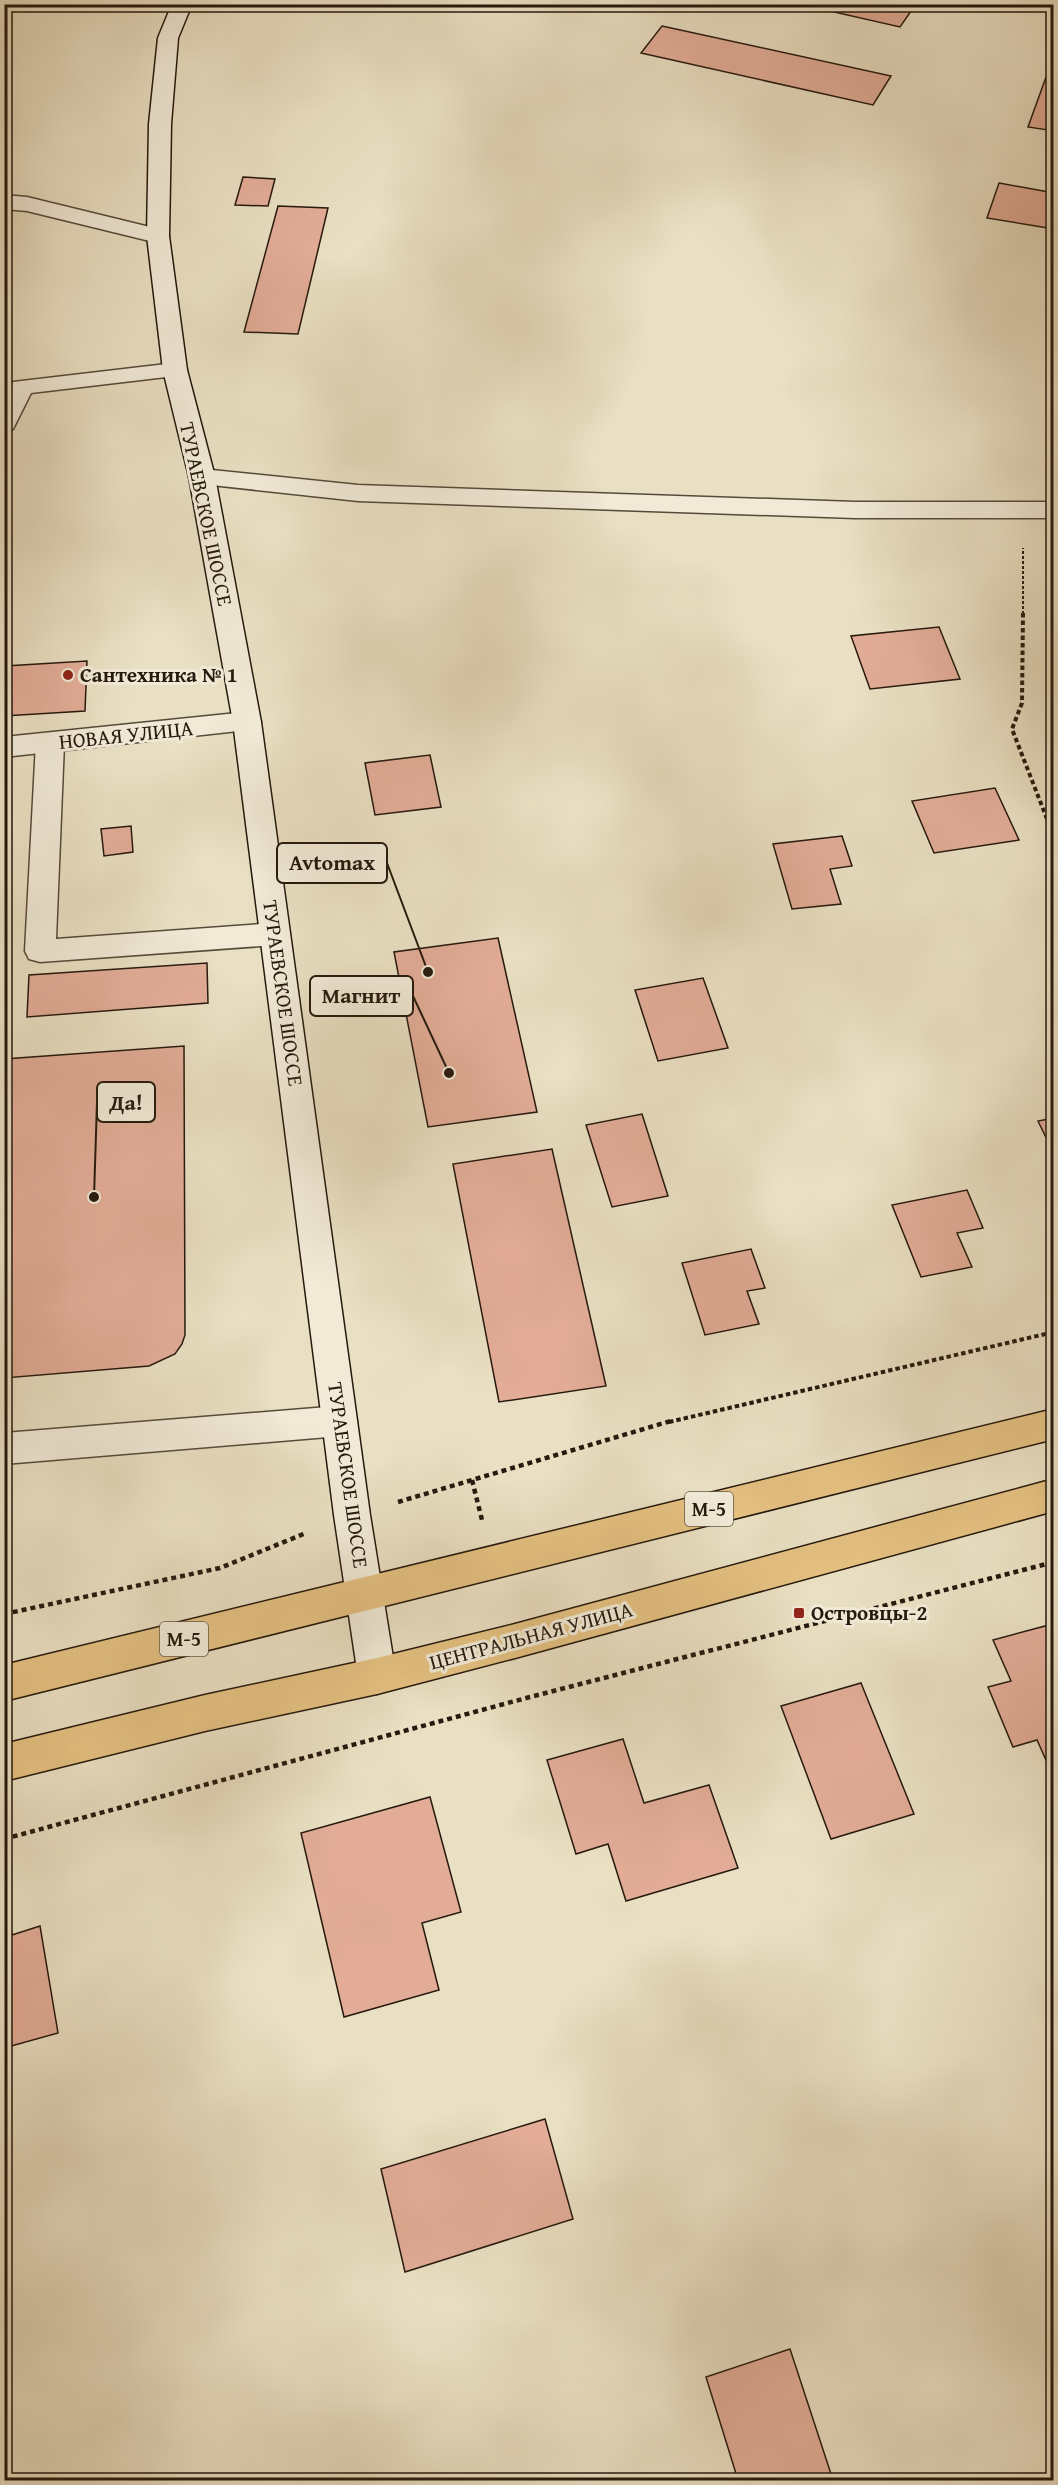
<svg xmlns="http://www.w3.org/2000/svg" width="1058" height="2485" viewBox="0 0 1058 2485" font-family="'Gentium Book Plus',serif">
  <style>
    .building { fill: #e2ac97; stroke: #26190d; stroke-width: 1.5 }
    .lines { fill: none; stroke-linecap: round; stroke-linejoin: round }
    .service-casing { stroke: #574a3a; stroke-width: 3 }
    .minor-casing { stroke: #574a3a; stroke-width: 3 }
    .secondary-casing { stroke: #26190d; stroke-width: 3 }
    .primary-casing { stroke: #26190d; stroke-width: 3 }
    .path-far2 { stroke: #26190d; stroke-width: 2; stroke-dasharray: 3 2; stroke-linecap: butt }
    .path-far1 { stroke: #26190d; stroke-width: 4; stroke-dasharray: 4.5 3; stroke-linecap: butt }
    .path { stroke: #26190d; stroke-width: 4.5; stroke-dasharray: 5 4; stroke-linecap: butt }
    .service { fill: #f1ead7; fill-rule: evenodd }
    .minor { fill: #f1ead7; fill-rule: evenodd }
    .secondary { fill: #f1ead7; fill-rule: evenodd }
    .primary { fill: #e4c081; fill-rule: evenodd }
    .poi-dot { fill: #8f2418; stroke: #f1ead7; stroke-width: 2 }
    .labels { text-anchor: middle; stroke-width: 6; stroke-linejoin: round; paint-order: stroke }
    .shield { fill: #f1ead7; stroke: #63584a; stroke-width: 1.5 }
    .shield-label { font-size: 20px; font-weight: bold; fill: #26190d }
    .street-label { font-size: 21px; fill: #26190d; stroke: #f1ead7 }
    .poi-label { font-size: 21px; font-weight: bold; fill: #26190d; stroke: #f1ead7; text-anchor: start }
    .leader { fill: none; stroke: #26190d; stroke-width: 2 }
    .callout-dot { fill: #26190d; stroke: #f1ead7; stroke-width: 2 }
    .callout { fill: #f1ead7; stroke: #26190d; stroke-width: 2 }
    .callout-label { font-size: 22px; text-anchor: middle; font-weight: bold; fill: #26190d }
  </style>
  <rect width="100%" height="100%" fill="#e9dfc2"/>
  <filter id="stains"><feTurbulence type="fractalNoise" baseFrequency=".00333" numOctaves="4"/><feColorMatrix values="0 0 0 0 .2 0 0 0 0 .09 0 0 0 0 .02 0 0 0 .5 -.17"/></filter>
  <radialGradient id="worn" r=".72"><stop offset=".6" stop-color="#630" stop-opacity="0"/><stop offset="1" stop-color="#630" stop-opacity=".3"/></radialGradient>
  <g class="building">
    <path d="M 799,4 L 916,4 L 900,27 Z"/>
    <path d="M 662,26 L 891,76 L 873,105 L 641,53 Z"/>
    <path d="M 1054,55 L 1054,131 L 1028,127 Z"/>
    <path d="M 243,177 L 275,179 L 268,206 L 235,205 Z"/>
    <path d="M 999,183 L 1054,193 L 1054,229 L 987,218 Z"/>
    <path d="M 278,206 L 328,208 L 298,334 L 244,332 Z"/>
    <path d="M 939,627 L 960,679 L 870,689 L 851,636 Z"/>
    <path d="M 87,661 L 85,711 L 4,716 L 5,666 Z"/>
    <path d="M 430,755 L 441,807 L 375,815 L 365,763 Z"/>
    <path d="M 995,788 L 1019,840 L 934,853 L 912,801 Z"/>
    <path d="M 131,826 L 133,852 L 104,856 L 101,829 Z"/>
    <path d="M 842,836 L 852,866 L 830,869 L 841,904 L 792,909 L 773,844 Z"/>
    <path d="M 498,938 L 537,1112 L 428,1127 L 394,952 Z"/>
    <path d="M 207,963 L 208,1003 L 27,1017 L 29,975 Z"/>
    <path d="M 703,978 L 728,1048 L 658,1061 L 635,990 Z"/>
    <path d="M 184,1046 L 185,1335 L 182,1344 L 175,1354 L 149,1366 L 4,1378 L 4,1059 Z"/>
    <path d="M 642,1114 L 668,1196 L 612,1207 L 586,1125 Z"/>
    <path d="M 1054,1118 L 1054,1154 L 1038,1121 Z"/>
    <path d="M 552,1149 L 606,1386 L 499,1402 L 453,1164 Z"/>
    <path d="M 967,1190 L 983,1228 L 957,1233 L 972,1267 L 921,1277 L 892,1205 Z"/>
    <path d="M 751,1249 L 765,1288 L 747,1291 L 759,1324 L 705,1335 L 682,1263 Z"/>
    <path d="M 1049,1625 L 1054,1635 L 1054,1778 L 1037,1740 L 1013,1747 L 988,1687 L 1011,1681 L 993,1640 Z"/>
    <path d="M 861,1683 L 914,1814 L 831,1839 L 781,1706 Z"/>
    <path d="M 623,1739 L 644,1803 L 709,1785 L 738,1868 L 626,1901 L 608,1844 L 576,1854 L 547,1760 Z"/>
    <path d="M 430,1797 L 461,1912 L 422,1923 L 439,1990 L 344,2017 L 301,1833 Z"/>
    <path d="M 4,1893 L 12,1935 L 40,1926 L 58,2033 L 4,2048 Z"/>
    <path d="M 545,2119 L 573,2219 L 405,2272 L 381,2169 Z"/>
    <path d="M 790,2349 L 833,2480 L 738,2480 L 706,2377 Z"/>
  </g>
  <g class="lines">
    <g class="service-casing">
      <g id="service">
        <path d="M 175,363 L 183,365 L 187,370 L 183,375 L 31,393 L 13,429 L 4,431 L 4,398 L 13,382 Z"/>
        <path d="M 50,733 L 60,736 L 64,743 L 56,939 L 275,923 L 286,926 L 290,934 L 286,942 L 275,945 L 40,962 L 29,959 L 25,951 L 36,743 L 40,736 Z"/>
        <path d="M 340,1406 L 352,1410 L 357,1421 L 352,1432 L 340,1436 L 4,1464 L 4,1433 Z"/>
      </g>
    </g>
    <g class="minor-casing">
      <g id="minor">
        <path d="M 4,195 L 27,197 L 158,229 L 166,231 L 169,236 L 166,241 L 158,243 L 27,211 L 4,209 Z"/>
        <path d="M 202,469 L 358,485 L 855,502 L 1054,502 L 1054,518 L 855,518 L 358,501 L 193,483 L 189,477 L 193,471 Z"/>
        <path d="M 247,712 L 257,715 L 261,722 L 257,729 L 4,757 L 4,737 Z"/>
      </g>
    </g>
    <g class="secondary-casing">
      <path id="secondary" d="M 172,4 L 192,4 L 178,38 L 171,124 L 169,236 L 187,370 L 215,477 L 261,722 L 370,1515 L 396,1676 L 390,1688 L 377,1694 L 364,1688 L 358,1676 L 334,1515 L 233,722 L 189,477 L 163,370 L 147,236 L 149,124 L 158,38 Z"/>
    </g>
    <g class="primary-casing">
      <g id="primary">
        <path d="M 1054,1409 L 1054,1439 L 4,1701 L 4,1665 Z"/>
        <path d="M 1054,1479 L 1054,1511 L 515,1658 L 377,1694 L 205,1731 L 4,1781 L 4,1744 L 205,1695 L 377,1658 L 515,1624 Z"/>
      </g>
    </g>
    <path class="path-far2" d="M 1023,614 L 1023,548"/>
    <g class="path-far1">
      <path d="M 1023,613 L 1022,703 L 1012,729 L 1054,837"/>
      <path d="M 669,1422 L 1054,1332"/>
    </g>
    <g class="path">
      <path d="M 472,1480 L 482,1520"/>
      <path d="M 398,1502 L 674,1420"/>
      <path d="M 4,1614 L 220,1568 L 306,1533"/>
      <path d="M 4,1839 L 530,1697 L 1054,1562"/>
    </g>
    <use href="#service" class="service"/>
    <use href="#minor" class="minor"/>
    <use href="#secondary" class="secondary"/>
    <use href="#primary" class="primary"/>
  </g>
  <g class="poi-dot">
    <circle cx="68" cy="675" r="6"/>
    <rect x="793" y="1607" width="12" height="12" rx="3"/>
  </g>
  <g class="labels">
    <g class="shield">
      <rect x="685" y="1492" width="48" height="34" rx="4.5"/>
      <rect x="160" y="1622" width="48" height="34" rx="4.5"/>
    </g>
    <g class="shield-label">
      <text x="709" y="1516">М-5</text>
      <text x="184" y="1646">М-5</text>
    </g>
    <g class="street-label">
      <text transform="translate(206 514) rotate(78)" y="7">ТУРАЕВСКОЕ ШОССЕ</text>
      <text transform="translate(126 735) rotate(-6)" y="7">НОВАЯ УЛИЦА</text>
      <text transform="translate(283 993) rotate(82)" y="7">ТУРАЕВСКОЕ ШОССЕ</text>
      <text transform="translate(348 1475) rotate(82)" y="7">ТУРАЕВСКОЕ ШОССЕ</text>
      <text transform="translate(531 1636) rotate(-15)" y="7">ЦЕНТРАЛЬНАЯ УЛИЦА</text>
    </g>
    <g class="poi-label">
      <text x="80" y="682">Сантехника № 1</text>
      <text x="811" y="1620">Островцы-2</text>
    </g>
  </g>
  <path class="leader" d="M428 972L387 863M449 1073L413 996M94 1197L97 1102"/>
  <g class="callout-dot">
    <circle cx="428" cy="972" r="6"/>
    <circle cx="449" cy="1073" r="6"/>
    <circle cx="94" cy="1197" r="6"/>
  </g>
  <g class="callout">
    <rect x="277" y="843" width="110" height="40" rx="6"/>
    <rect x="310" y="976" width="103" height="40" rx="6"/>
    <rect x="97" y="1082" width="58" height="40" rx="6"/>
  </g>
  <g class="callout-label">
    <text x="332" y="870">Avtomax</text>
    <text x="361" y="1003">Магнит</text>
    <text x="126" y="1110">Да!</text>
  </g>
  <rect width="1058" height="2485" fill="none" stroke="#e9dfc2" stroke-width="24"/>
  <rect x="6" y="6" width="1046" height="2473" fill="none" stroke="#26190d" stroke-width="3"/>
  <rect x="12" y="12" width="1034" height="2461" fill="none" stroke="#26190d" stroke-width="1.5"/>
  <rect width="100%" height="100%" filter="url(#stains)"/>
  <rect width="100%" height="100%" fill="url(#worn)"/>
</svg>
